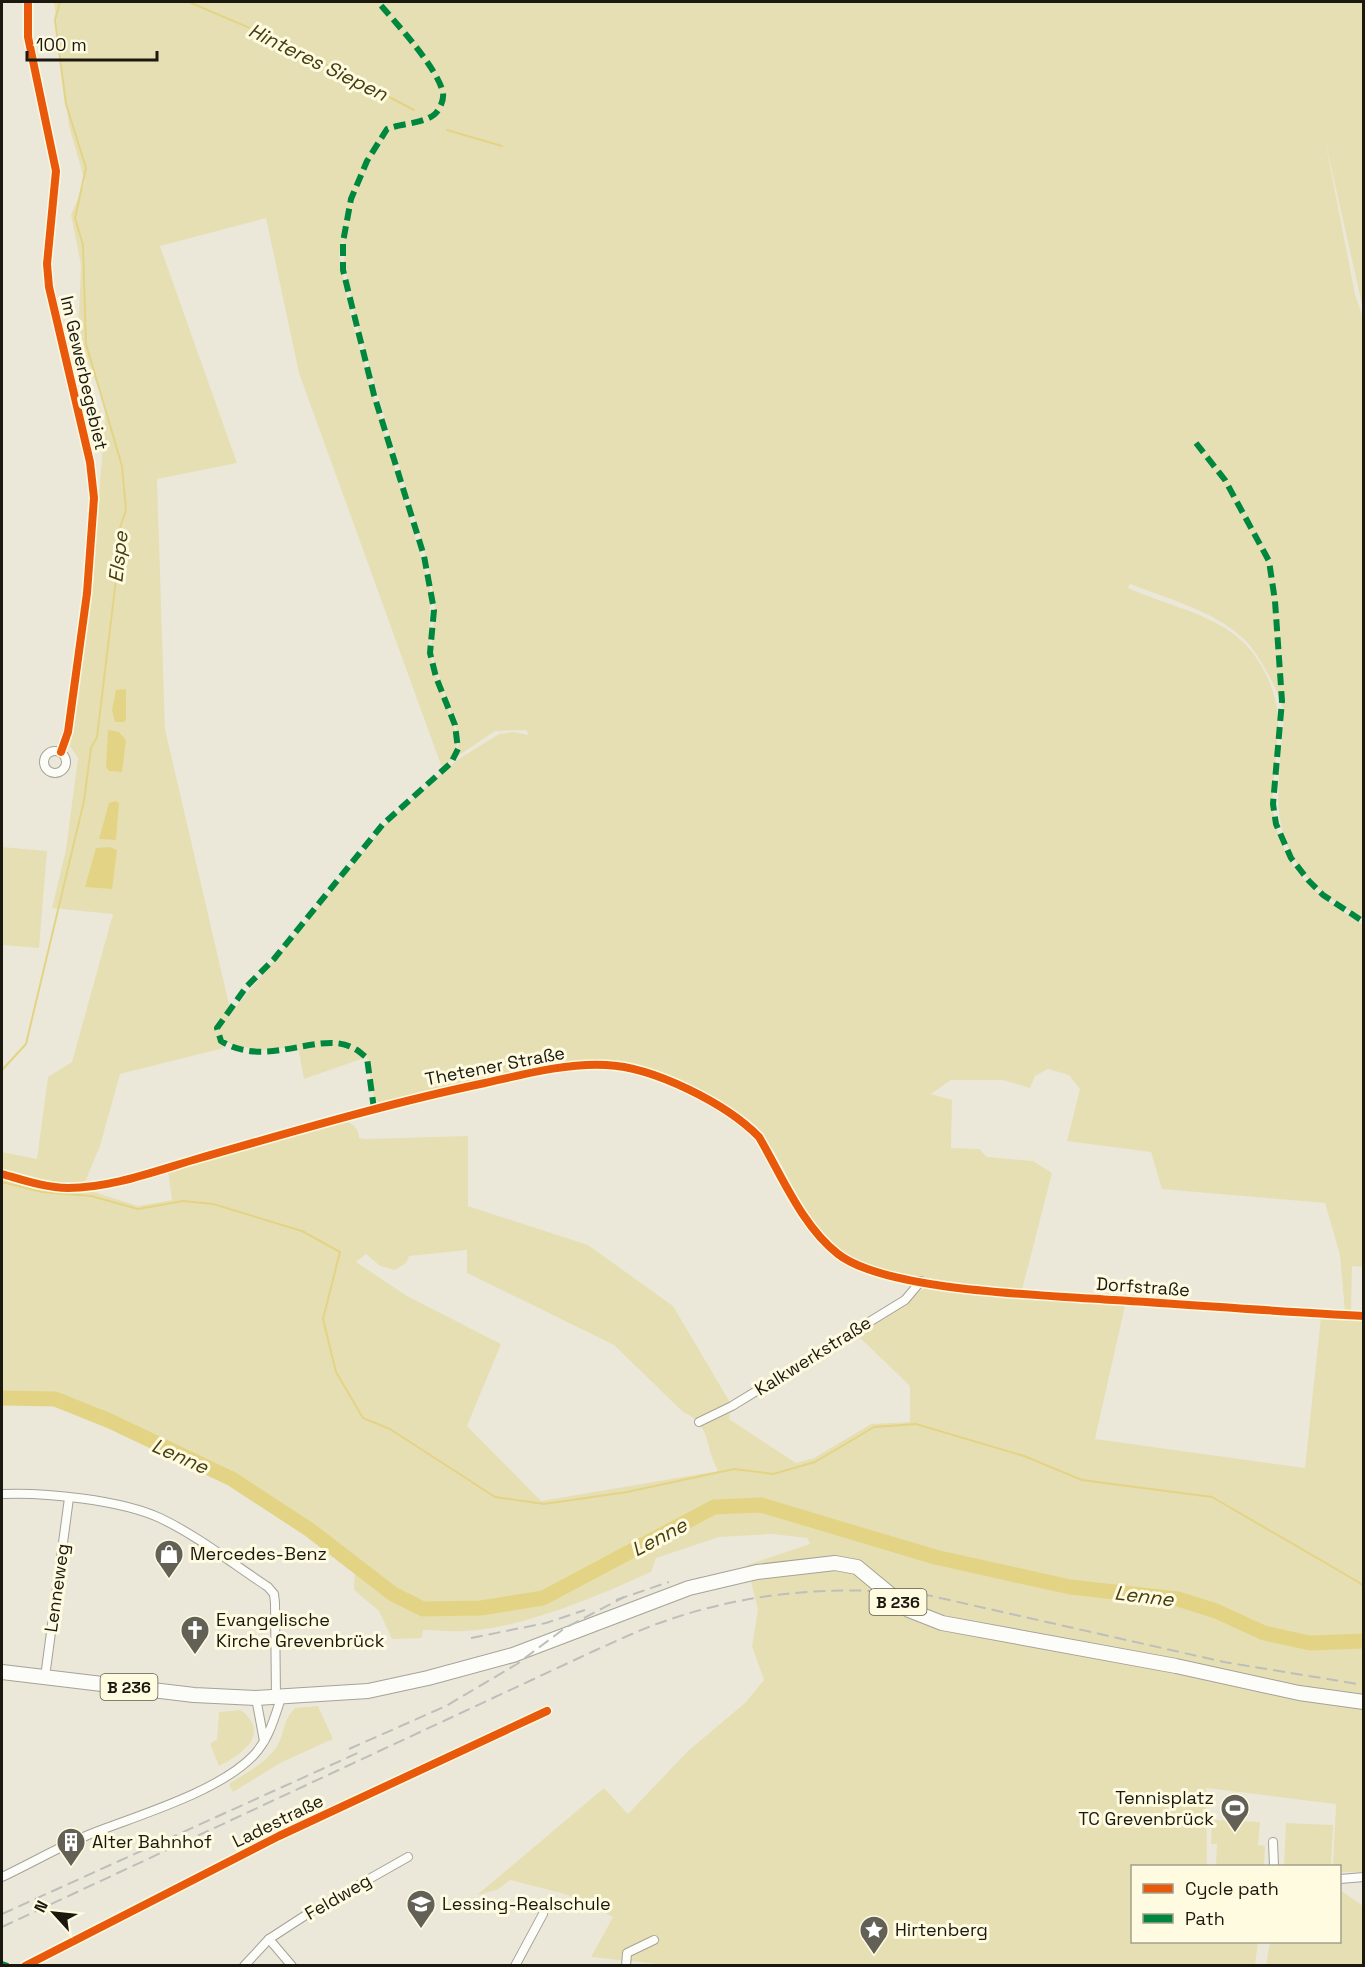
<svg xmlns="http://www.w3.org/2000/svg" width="1365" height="1967" viewBox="0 0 1365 1967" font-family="'Space Grotesk',sans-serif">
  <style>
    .green { fill: #e7dfb4; fill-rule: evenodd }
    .water { fill: #e3d485 }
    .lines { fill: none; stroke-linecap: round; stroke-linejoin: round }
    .stream { stroke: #e3d485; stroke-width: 2 }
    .river { stroke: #e3d485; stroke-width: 15 }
    .minor-casing { stroke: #a5a297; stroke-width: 10 }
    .primary-casing { stroke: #a5a297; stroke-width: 16 }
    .minor { stroke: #fcfcf9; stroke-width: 8 }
    .primary { stroke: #fcfcf9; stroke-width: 14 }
    .rail { stroke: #bebeba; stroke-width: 2; stroke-dasharray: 12 6; stroke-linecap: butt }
    .quiet { stroke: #00873e; stroke-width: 6; stroke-dasharray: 12 6; stroke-linecap: butt }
    .cycleway-casing { stroke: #fffbe1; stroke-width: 11 }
    .cycleway { stroke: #e8590c; stroke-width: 8 }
    .labels { text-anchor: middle; stroke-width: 6; stroke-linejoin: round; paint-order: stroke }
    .shield { fill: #fffbe1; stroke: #5f5c4e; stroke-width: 1.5 }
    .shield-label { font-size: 16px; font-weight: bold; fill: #1a180f }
    .street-label { font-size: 18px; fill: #1a180f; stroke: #fffbe1 }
    .poi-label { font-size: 18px; fill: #1a180f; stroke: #fffbe1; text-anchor: start }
    .water-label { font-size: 20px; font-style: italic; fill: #463e11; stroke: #fffbe1 }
  </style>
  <rect width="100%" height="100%" fill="#ebe8da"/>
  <g class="green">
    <path d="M 54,2 L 1363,2 L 1363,309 L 1325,140 L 1355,294 L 1363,318 L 1363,920 C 1344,907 1321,894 1306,876 C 1272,833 1277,797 1281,747 C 1282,737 1284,725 1284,715 C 1282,696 1258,652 1244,639 C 1214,611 1168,599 1130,584 L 1128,588 C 1165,605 1213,613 1243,642 C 1262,660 1278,694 1278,720 C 1279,766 1262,807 1285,850 C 1290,858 1293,868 1299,874 C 1317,895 1341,910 1363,925 L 1364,1267 L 1352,1266 L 1351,1312 L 1345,1312 L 1340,1255 L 1325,1203 L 1162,1189 L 1151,1152 L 1067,1141 L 1080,1089 L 1069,1075 L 1048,1069 L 1035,1076 L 1030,1088 L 1003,1080 L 951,1080 L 931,1094 L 952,1100 L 951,1148 L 979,1149 L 987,1157 L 1033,1161 L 1052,1173 L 1022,1290 C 972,1285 882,1282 841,1252 C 807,1228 793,1181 771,1147 C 766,1140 761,1131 755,1125 C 734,1104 649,1063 620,1061 C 538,1054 459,1091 379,1103 L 374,1098 L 367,1057 L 304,1079 L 298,1047 L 260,1050 L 232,1045 L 216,1034 L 224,1048 L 120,1074 L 100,1146 L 85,1182 L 58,1183 L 2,1169 L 2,1152 L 37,1159 L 48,1077 L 72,1062 L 113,914 L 52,908 L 66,849 L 78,758 L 70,746 L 91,596 L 106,408 L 78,335 L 81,265 L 71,215 L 85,182 L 69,126 ZM 266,218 L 299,373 L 442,768 L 450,761 L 457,747 L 456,733 L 429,653 L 430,588 L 351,318 L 339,254 L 342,241 L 345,245 L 344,262 L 355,318 L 428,564 L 435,607 L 431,652 L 458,734 L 458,756 L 495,731 L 526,730 L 529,735 L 513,732 L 499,734 L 457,760 L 391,818 L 231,1013 L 165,729 L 157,479 L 237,463 L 160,246 Z"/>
    <path d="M 2,847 L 47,851 L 39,948 L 2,945 Z"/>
    <path d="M 343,1122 C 353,1122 359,1129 359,1138 L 365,1139 L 468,1136 L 468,1206 L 588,1245 L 673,1306 L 731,1404 L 729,1419 L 796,1463 L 814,1458 L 871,1424 L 910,1422 L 910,1386 L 855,1333 L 928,1286 L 983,1295 L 1125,1306 L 1095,1439 L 1305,1468 L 1321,1317 L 1363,1319 L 1363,1872 L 1340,1872 L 1340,1866 L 1333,1866 L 1336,1804 L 1206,1788 L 1207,1866 L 1132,1866 L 1132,1942 L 1258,1942 L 1255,1965 L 678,1966 L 591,1957 L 613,1917 L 565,1894 L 510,1880 L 497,1890 L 477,1895 L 604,1788 L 628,1814 L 688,1751 L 745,1703 L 764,1680 L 752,1646 L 758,1610 L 747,1565 L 810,1544 L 807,1538 L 772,1534 L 719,1537 L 656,1558 L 651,1572 C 598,1596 524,1628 465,1631 C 452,1632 437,1630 423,1630 L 422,1638 L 392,1639 L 379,1611 L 354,1590 L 355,1563 L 348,1552 L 311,1523 L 62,1401 L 2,1402 L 2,1179 L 65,1194 L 91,1191 L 138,1206 L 172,1200 L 168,1171 ZM 467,1250 L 467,1273 L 614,1345 L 683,1412 C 712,1425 704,1446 718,1471 L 541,1501 L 467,1426 L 501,1344 L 407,1296 L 356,1262 L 366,1254 L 380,1266 L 395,1270 L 406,1263 L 409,1256 Z"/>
    <path d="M 318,1706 L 333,1739 L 282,1762 L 233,1792 L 229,1784 C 246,1773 266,1763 277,1746 C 286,1731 281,1723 295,1708 Z"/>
    <path d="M 241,1710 C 271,1734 243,1754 219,1766 L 210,1744 L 217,1739 L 219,1712 Z"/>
    <path d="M 1212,1820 L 1260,1822 L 1258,1845 L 1265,1846 L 1264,1866 L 1216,1866 L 1217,1844 L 1211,1844 Z"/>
    <path d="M 1286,1823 L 1333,1825 L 1331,1866 L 1284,1866 Z"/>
    <path d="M 1340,1890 L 1363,1906 L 1363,1965 L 1266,1965 L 1270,1942 L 1340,1942 Z"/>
  </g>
  <g class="water">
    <path d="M 126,689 L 126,719 L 124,722 L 115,722 L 112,710 L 116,690 Z"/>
    <path d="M 108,730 L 119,732 L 126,740 L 122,772 L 109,771 L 106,767 Z"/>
    <path d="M 116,801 L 119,803 L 116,840 L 99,839 L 109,803 Z"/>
    <path d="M 110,847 L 117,850 L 112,889 L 85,887 L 96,848 Z"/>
  </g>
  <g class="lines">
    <g class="stream">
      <path d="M 189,2 L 287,44 L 414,110"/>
      <path d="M 447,130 L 502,146"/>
      <path d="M 2,1070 L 26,1044 L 84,801 L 91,748 L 97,737 L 117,571 L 117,537 L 126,510 L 122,466 L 86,344 L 83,245 L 75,218 L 86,168 L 66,104 L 55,20 L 60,2"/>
      <path d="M 2,1182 L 42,1192 L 91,1196 L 138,1209 L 183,1201 L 213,1204 L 302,1231 L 340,1252 L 323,1319 L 336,1372 L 363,1418 L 390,1429 L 495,1497 L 544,1504 L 627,1492 L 734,1469 L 773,1474 L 815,1462 L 874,1427 L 916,1424 L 1024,1456 L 1082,1480 L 1212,1497 L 1360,1583 L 1364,1587"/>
    </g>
    <path class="river" d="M 2,1398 L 55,1399 L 110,1421 L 232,1479 L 310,1530 L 393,1594 L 423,1609 L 481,1608 L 543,1598 L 714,1507 L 761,1505 L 935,1557 L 1070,1587 L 1178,1599 L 1216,1611 L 1264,1633 L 1310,1643 L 1364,1641"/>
    <g class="minor-casing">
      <g id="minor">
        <path d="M 28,2 L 28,37 L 56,171 L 47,264 L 49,287 L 90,462 L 94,498 L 87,593 L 68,732 L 61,752"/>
        <circle cx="55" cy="762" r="11"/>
        <path d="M 2,1174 C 23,1180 46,1188 68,1188 C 112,1188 158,1170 200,1158 C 295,1131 389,1103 485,1083 C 525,1074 566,1063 606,1065 C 654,1067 727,1104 759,1137 C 782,1176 802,1226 838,1254 C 887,1292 1049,1295 1114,1300 C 1197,1305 1280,1312 1364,1316"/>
        <path d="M 699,1422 L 732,1406 L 905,1300 L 921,1281"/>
        <path d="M 2,1494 C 44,1492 121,1500 160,1518 C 198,1536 233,1564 268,1587 L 274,1594 L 275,1603 L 276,1699"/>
        <path d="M 45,1677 L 69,1498"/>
        <path d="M 256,1698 L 264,1741"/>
        <path d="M 1273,1842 L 1274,1866"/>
        <path d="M 2,1877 C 34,1862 67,1842 101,1830 C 146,1813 220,1790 253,1756 C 269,1739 274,1719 281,1698"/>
        <path d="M 1340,1879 L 1364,1877"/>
        <path d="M 269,1939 L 309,1913 L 408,1857"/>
        <path d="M 25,1966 L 279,1836 L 547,1711"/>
        <path d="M 244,1966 L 269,1939 L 292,1966"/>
        <path d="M 515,1966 L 543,1914"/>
        <path d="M 626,1966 L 627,1953 L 654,1940"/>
      </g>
    </g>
    <g class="primary-casing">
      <path id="primary" d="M 2,1672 L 194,1695 L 256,1698 L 368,1691 L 428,1678 L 513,1655 L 689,1588 L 757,1572 L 835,1563 L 857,1567 L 909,1610 L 942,1623 L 1176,1666 L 1299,1693 L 1364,1702"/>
    </g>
    <use href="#minor" class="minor"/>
    <use href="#primary" class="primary"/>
    <g class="rail">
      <path d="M 616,1600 L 669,1582"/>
      <path d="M 471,1638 L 546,1623 L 585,1610"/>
      <path d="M 349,1749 L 446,1706 L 517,1664 L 565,1628 L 624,1597"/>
      <path d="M 2,1914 L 362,1751"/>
      <path d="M 2,1927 L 596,1650 C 619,1640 643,1628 668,1620 C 753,1591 838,1585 927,1595 L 1224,1662 L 1364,1685"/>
    </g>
    <g class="quiet">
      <path d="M 1196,443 L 1225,480 L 1269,561 L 1275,601 L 1282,701 L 1273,804 L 1276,824 L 1291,858 L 1309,881 L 1323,895 L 1364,922"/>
      <path d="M 374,1109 L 367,1058 C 362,1054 357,1049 351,1047 C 318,1031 266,1069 221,1041 L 217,1028 L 247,986 L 274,959 L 383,824 L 451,763 L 458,749 L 455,725 L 436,677 L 430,653 L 434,610 L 424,556 L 374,395 L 343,270 L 343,242 L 351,199 L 367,161 L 387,129 C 402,123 423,124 435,114 C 440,109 444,100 443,93 C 438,68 395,22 378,2"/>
      <path d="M 2,1964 L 8,1966"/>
    </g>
    <g class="cycleway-casing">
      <g id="cycleway">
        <path d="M 28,2 L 28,37 L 56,171 L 47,264 L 49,287 L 90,462 L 94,498 L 87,593 L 68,732 L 61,752"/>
        <path d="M 2,1174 C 23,1180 46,1188 68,1188 C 112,1188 158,1170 200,1158 C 295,1131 389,1103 485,1083 C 525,1074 566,1063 606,1065 C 654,1067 727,1104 759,1137 C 782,1176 802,1226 838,1254 C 887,1292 1049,1295 1114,1300 C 1197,1305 1280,1312 1364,1316"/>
        <path d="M 25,1966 L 279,1836 L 547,1711"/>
      </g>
    </g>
    <use href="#cycleway" class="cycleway"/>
  </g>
  <defs>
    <g id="shop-pin" transform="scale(1.5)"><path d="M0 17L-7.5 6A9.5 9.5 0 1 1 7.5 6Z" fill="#636156" stroke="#fffbe1"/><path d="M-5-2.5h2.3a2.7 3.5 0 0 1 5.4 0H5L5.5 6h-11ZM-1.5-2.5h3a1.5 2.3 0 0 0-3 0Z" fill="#fff"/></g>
    <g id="church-pin" transform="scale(1.5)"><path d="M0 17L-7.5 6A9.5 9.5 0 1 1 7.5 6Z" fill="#636156" stroke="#fffbe1"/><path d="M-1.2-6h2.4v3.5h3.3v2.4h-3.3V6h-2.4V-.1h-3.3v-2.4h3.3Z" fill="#fff"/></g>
    <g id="stadium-pin" transform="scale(1.5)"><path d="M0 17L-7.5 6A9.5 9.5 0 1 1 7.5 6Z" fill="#636156" stroke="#fffbe1"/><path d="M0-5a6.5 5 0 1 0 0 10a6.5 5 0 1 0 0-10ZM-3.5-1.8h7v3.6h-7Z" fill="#fff"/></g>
    <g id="building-pin" transform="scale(1.5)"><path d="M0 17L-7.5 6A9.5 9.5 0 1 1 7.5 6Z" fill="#636156" stroke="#fffbe1"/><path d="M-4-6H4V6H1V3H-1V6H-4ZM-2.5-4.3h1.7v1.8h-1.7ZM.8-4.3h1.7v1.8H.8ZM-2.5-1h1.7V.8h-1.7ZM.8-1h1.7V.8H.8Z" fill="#fff"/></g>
    <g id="school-pin" transform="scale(1.5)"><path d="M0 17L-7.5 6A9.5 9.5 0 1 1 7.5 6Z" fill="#636156" stroke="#fffbe1"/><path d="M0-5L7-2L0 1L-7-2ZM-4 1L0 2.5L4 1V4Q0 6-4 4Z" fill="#fff"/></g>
    <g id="sight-pin" transform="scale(1.5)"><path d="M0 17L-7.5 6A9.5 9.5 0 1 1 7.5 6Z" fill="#636156" stroke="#fffbe1"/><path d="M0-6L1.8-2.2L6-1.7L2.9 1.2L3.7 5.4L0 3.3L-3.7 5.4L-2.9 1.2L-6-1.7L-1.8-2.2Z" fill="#fff"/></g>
  </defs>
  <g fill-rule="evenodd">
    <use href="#shop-pin" x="169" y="1554"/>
    <use href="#church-pin" x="195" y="1630"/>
    <use href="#stadium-pin" x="1235" y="1808"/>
    <use href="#building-pin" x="71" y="1842"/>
    <use href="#school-pin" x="421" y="1904"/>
    <use href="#sight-pin" x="874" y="1930"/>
  </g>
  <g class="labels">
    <g class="shield">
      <rect x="869.5" y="1589" width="57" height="26" rx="4.5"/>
      <rect x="100.5" y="1674" width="57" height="26" rx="4.5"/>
    </g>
    <g class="shield-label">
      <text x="898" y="1608">B 236</text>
      <text x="129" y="1693">B 236</text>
    </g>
    <g class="street-label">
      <text transform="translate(84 373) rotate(77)" y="6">Im Gewerbegebiet</text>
      <text transform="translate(495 1066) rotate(-11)" y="6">Thetener Straße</text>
      <text transform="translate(1143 1287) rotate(4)" y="6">Dorfstraße</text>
      <text transform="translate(813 1356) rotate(-32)" y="6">Kalkwerkstraße</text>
      <text transform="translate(57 1588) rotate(-82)" y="6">Lenneweg</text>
      <text transform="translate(278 1821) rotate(-26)" y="6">Ladestraße</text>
      <text transform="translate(338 1897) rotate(-30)" y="6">Feldweg</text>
    </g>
    <g class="poi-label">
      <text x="190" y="1560">Mercedes-Benz</text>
      <text x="216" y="1626">Evangelische<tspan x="216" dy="21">Kirche Grevenbrück</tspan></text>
      <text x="1214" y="1804" text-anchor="end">Tennisplatz<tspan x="1214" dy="21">TC Grevenbrück</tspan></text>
      <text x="92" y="1848">Alter Bahnhof</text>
      <text x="442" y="1910">Lessing-Realschule</text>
      <text x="895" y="1936">Hirtenberg</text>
    </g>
    <g class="water-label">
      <text transform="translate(318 62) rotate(26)" y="7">Hinteres Siepen</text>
      <text transform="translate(118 557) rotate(-84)" y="7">Elspe</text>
      <text transform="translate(180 1456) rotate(24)" y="7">Lenne</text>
      <text transform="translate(659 1537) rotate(-28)" y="7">Lenne</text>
      <text transform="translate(1144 1596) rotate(7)" y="7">Lenne</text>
    </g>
  </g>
  <rect width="1365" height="1967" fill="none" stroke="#1a180f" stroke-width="6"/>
  <rect x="1131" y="1865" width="210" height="78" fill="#fffbe1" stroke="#a3a08d" stroke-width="1.5"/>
  <rect x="1143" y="1884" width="30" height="9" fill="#e8590c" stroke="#a3a08d" stroke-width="1.5"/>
  <text x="1185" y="1895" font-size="18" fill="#1a180f">Cycle path</text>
  <rect x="1143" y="1914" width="30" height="9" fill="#00873e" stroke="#a3a08d" stroke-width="1.5"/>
  <text x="1185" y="1925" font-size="18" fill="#1a180f">Path</text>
  <g transform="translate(54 1913) rotate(297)" stroke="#fffbe1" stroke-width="4.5" paint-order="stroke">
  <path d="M0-4.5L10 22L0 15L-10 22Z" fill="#1a180f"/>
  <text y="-9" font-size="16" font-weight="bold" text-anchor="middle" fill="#1a180f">N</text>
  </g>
  <path d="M27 51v9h130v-9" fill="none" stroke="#1a180f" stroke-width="3"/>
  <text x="36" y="51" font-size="18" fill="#1a180f" stroke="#fffbe1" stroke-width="4.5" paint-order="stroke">100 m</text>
</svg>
